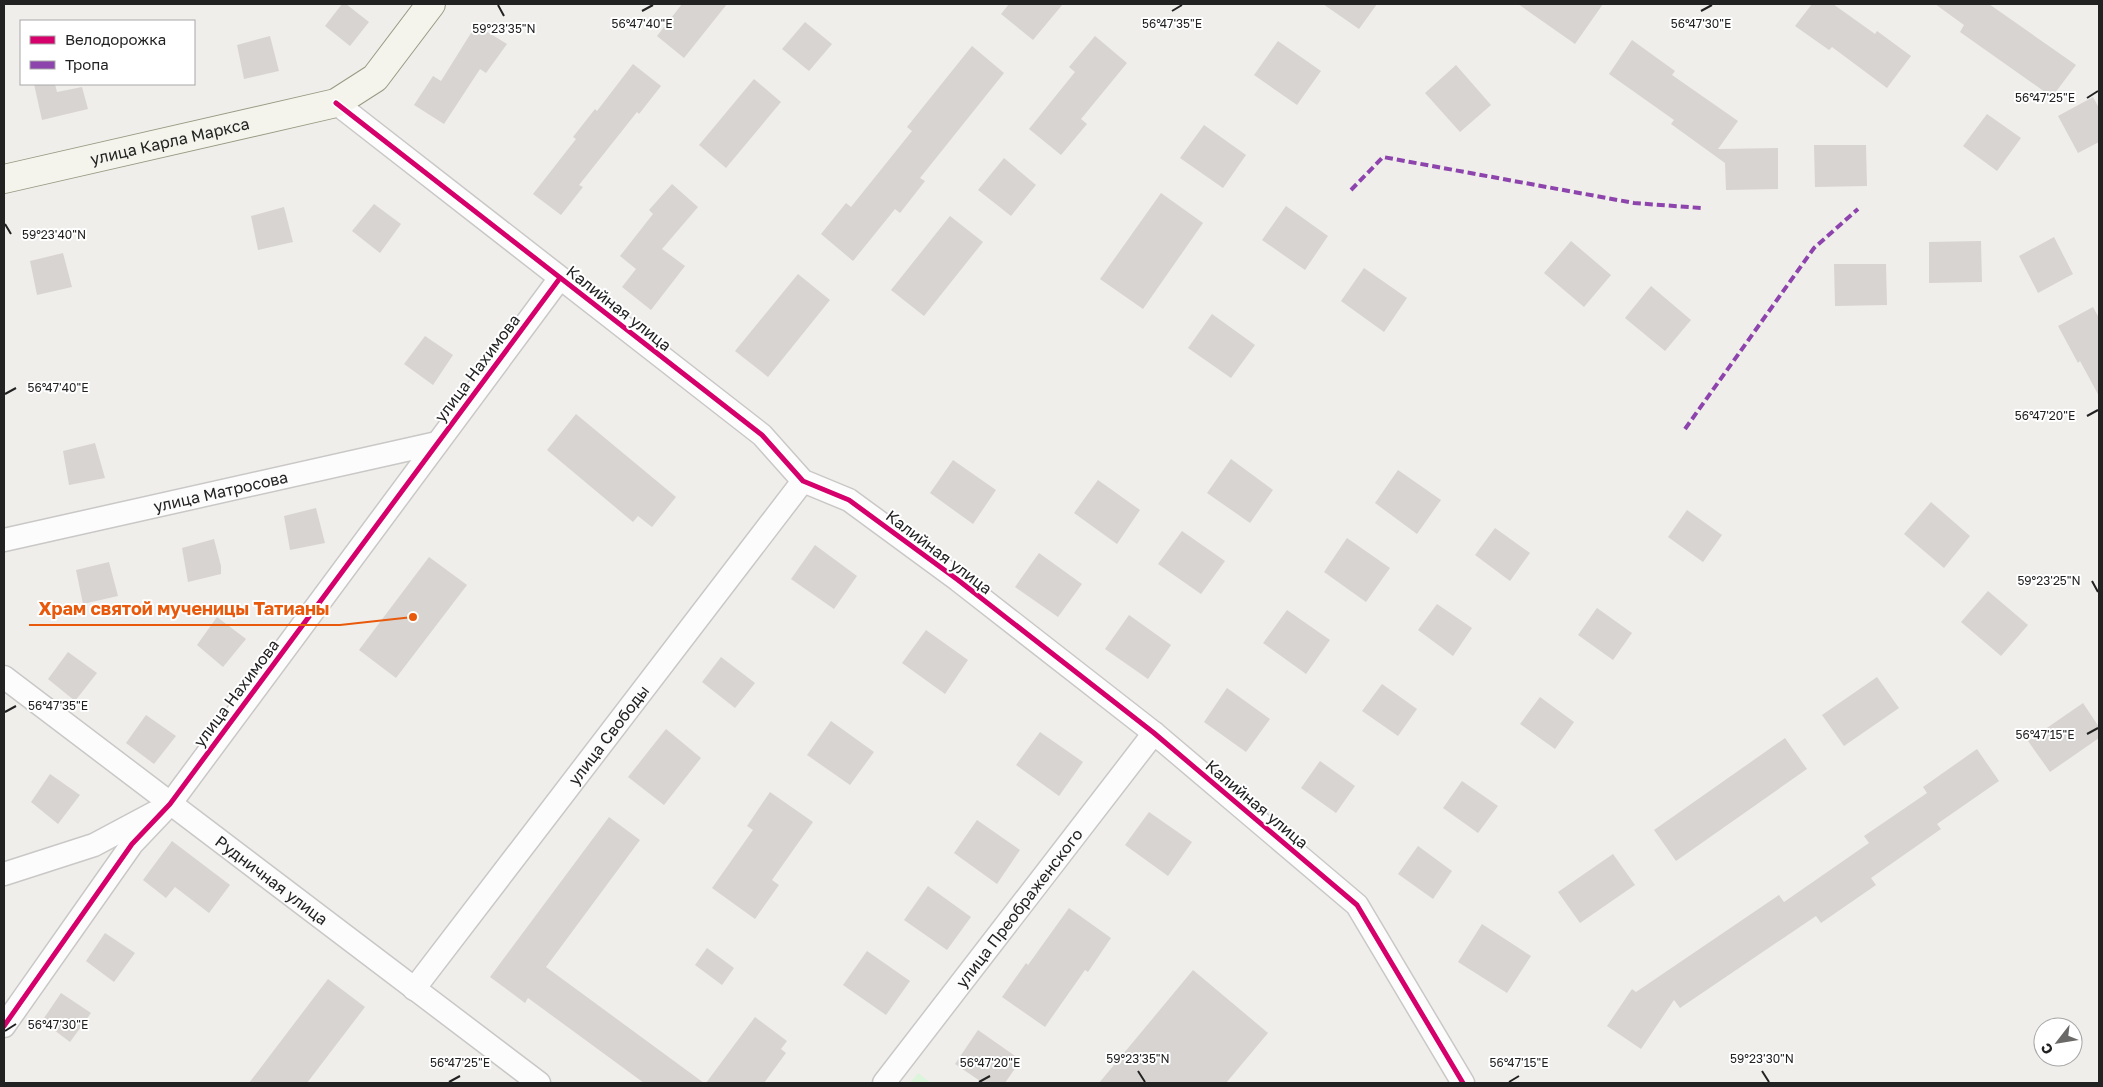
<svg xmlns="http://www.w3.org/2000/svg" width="2103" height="1087" viewBox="0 0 2103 1087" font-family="'Golos Text',sans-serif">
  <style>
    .park { fill: #daf5da }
    .building { fill: #d7d4d2 }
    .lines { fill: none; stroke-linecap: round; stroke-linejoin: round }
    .minor-casing { stroke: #c9c8c7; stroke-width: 25 }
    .secondary-casing { stroke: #999a82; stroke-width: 30 }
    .minor { stroke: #fdfcfc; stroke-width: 22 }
    .secondary { stroke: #f4f4ed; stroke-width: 28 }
    .quiet { stroke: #8e44ad; stroke-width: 4; stroke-dasharray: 8 4; stroke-linecap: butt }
    .cycleway-casing { stroke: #fff; stroke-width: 8 }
    .cycleway { stroke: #d6006c; stroke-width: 5 }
    .ticks { fill: none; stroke: #222; stroke-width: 2 }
    .labels { text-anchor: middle; stroke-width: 4; stroke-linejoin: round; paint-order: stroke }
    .street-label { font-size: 16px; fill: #222; stroke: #fff }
    .ticks-label { font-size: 12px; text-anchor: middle; fill: #222; stroke: #fff; stroke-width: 4; stroke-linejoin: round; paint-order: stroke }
    .leader { fill: none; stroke: #e8590c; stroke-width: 2 }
    .callout-dot { fill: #e8590c; stroke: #fff; stroke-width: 2 }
    .callout-label { font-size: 18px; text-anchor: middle; font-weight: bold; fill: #e8590c; stroke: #fff; stroke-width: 4; stroke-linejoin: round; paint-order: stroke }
  </style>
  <rect width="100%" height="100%" fill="#f0eeeb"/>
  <path class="park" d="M 918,1073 L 931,1083 L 910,1083 Z"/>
  <g class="building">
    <path d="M 342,4 L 346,4 L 369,22 L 350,46 L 325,26 Z"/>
    <path d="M 682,4 L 727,4 L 684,58 L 657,36 Z"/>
    <path d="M 1009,4 L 1063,4 L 1033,40 L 1001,14 Z"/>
    <path d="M 1323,4 L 1377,4 L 1359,29 Z"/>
    <path d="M 1518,4 L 1603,4 L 1575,44 Z"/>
    <path d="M 1812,4 L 1833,4 L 1875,34 L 1877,31 L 1911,56 L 1887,88 L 1832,47 L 1829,50 L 1795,26 Z"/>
    <path d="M 1935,4 L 1989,4 L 2076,65 L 2052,97 L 1960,32 L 1964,25 Z"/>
    <path d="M 805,22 L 832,44 L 809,71 L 782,49 Z"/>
    <path d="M 476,25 L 507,44 L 486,73 L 480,69 L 444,124 L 414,105 L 433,76 L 441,81 Z"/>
    <path d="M 270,36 L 279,71 L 244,79 L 237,45 Z"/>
    <path d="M 1095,36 L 1127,63 L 1081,119 L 1087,124 L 1061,155 L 1029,129 L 1075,72 L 1069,67 Z"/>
    <path d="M 1632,40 L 1675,71 L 1672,75 L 1738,121 L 1718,149 L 1778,148 L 1778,189 L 1726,190 L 1725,163 L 1671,124 L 1674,120 L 1609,74 Z"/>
    <path d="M 1278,41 L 1321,71 L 1297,105 L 1254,75 Z"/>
    <path d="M 972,46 L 1004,73 L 920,178 L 925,181 L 900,213 L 895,209 L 853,261 L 821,234 L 846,203 L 851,207 L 912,131 L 907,127 Z"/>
    <path d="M 633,64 L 661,86 L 639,114 L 637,112 L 579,185 L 583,187 L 561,215 L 533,194 L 576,139 L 573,137 L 595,109 L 597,111 Z"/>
    <path d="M 1456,65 L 1491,105 L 1460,132 L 1425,93 Z"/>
    <path d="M 754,79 L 781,102 L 726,168 L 699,145 Z"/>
    <path d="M 34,84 L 55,84 L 57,92 L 82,87 L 88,109 L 42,120 Z"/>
    <path d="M 2093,97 L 2099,108 L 2099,142 L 2078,153 L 2058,116 Z"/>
    <path d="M 1987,114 L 2021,138 L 1997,171 L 1963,146 Z"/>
    <path d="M 1204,125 L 1246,155 L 1223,188 L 1180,158 Z"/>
    <path d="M 1814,145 L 1866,145 L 1867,186 L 1815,187 Z"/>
    <path d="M 1004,158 L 1036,185 L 1011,216 L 978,190 Z"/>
    <path d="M 672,184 L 698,207 L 662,249 L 685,266 L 651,310 L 622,287 L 636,269 L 620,256 L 653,214 L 649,210 Z"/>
    <path d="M 1161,193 L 1203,223 L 1143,309 L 1100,279 Z"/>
    <path d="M 374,204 L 401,224 L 380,253 L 352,231 Z"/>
    <path d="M 1286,206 L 1328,236 L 1305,270 L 1262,240 Z"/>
    <path d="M 284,207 L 293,242 L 258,250 L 251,216 Z"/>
    <path d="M 950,216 L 983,242 L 924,316 L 891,290 Z"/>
    <path d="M 2054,237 L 2073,274 L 2038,293 L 2019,256 Z"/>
    <path d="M 1571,241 L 1611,275 L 1584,307 L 1544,273 Z"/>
    <path d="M 1981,241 L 1982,282 L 1929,283 L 1929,242 Z"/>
    <path d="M 63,253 L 72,287 L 37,295 L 30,261 Z"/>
    <path d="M 1834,264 L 1886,264 L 1887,305 L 1835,306 Z"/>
    <path d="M 1364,268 L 1407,298 L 1384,332 L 1341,301 Z"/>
    <path d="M 798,274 L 830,300 L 768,377 L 735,351 Z"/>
    <path d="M 1651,286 L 1691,320 L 1665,351 L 1625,318 Z"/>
    <path d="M 2093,307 L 2099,318 L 2099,396 L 2080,361 L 2078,363 L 2058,326 Z"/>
    <path d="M 1212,314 L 1255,345 L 1231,378 L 1188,348 Z"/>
    <path d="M 425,336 L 453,355 L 433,385 L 404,364 Z"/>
    <path d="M 576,414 L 676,497 L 652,527 L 638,516 L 633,522 L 547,450 Z"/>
    <path d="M 95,443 L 105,478 L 69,485 L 63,451 Z"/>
    <path d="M 1231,459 L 1273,490 L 1250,523 L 1207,493 Z"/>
    <path d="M 953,460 L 996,490 L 973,524 L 930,493 Z"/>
    <path d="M 1398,470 L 1441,500 L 1417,534 L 1375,503 Z"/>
    <path d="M 1098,480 L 1140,510 L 1117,544 L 1074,513 Z"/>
    <path d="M 1931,502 L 1970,536 L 1944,568 L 1904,534 Z"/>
    <path d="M 316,508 L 325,543 L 290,550 L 284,516 Z"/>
    <path d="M 1687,510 L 1722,535 L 1703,562 L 1668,537 Z"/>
    <path d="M 1495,528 L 1530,553 L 1510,581 L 1475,555 Z"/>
    <path d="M 1182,531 L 1225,561 L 1201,594 L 1158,564 Z"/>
    <path d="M 1347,538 L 1390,568 L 1366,602 L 1324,572 Z"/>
    <path d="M 214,539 L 221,566 L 221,574 L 188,582 L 182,548 Z"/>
    <path d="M 815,545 L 857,576 L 834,609 L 791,579 Z"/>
    <path d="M 1039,553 L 1082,584 L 1058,617 L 1015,587 Z"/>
    <path d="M 429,557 L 467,585 L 396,678 L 359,650 Z"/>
    <path d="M 109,562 L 118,596 L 83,604 L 76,570 Z"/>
    <path d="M 1988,591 L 2028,625 L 2001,656 L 1961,622 Z"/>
    <path d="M 1437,604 L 1472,628 L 1453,656 L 1418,630 Z"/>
    <path d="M 1597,608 L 1632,633 L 1613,660 L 1578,635 Z"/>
    <path d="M 1287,610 L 1330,640 L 1306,674 L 1263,643 Z"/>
    <path d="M 1129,615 L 1171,645 L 1148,679 L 1105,649 Z"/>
    <path d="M 217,617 L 246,639 L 223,667 L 197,645 Z"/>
    <path d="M 926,630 L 968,660 L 945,694 L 902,663 Z"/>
    <path d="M 68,652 L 97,673 L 75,701 L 48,679 Z"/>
    <path d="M 721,657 L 755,683 L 735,708 L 702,682 Z"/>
    <path d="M 1877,677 L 1899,708 L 1844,746 L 1822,715 Z"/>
    <path d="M 1382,684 L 1417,709 L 1398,736 L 1362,711 Z"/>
    <path d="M 1227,688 L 1270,719 L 1246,752 L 1204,722 Z"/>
    <path d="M 1540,697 L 1574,722 L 1555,749 L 1520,724 Z"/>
    <path d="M 2083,703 L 2099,727 L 2099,738 L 2050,772 L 2028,741 Z"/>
    <path d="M 146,715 L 176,736 L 154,764 L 126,743 Z"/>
    <path d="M 831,721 L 874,752 L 850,785 L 807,755 Z"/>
    <path d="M 666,729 L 701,758 L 664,805 L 628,777 Z"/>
    <path d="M 1040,732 L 1083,762 L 1059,796 L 1016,765 Z"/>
    <path d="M 1785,738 L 1807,769 L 1676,861 L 1654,830 Z"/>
    <path d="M 1977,749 L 1999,781 L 1937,824 L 1941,829 L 1871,878 L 1876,885 L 1821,923 L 1816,916 L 1680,1008 L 1674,1000 L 1641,1049 L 1607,1026 L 1632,989 L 1636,992 L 1779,895 L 1784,902 L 1869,843 L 1864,836 L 1927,793 L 1923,787 Z"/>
    <path d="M 1320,761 L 1355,786 L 1336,813 L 1301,788 Z"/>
    <path d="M 50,774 L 80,795 L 58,824 L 31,802 Z"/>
    <path d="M 1462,781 L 1498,806 L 1478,833 L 1443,808 Z"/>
    <path d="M 770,792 L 813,822 L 772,880 L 779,885 L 755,919 L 712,888 L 753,830 L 747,826 Z"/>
    <path d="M 1149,812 L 1192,842 L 1168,876 L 1125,845 Z"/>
    <path d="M 609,817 L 640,840 L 546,967 L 704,1083 L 644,1083 L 528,998 L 525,1003 L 490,977 Z"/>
    <path d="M 977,820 L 1020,850 L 997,884 L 954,853 Z"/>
    <path d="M 172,841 L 230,885 L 209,913 L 175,887 L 166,898 L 143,880 Z"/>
    <path d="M 1418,846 L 1452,871 L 1433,899 L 1398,874 Z"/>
    <path d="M 1613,854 L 1635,885 L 1580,923 L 1558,892 Z"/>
    <path d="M 928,886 L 971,917 L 947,950 L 904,920 Z"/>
    <path d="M 1069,908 L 1111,938 L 1088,972 L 1085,970 L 1045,1027 L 1002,997 L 1026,963 L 1028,965 Z"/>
    <path d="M 1482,924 L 1531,956 L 1507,993 L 1458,962 Z"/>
    <path d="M 105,933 L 135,953 L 114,982 L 86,961 Z"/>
    <path d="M 707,948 L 734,968 L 722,985 L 695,965 Z"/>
    <path d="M 867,951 L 910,981 L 886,1015 L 843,985 Z"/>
    <path d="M 1193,970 L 1268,1033 L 1226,1083 L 1099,1083 Z"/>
    <path d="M 328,979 L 365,1007 L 307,1083 L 249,1083 Z"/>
    <path d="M 61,993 L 91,1013 L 70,1042 L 42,1021 Z"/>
    <path d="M 755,1017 L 787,1041 L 781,1049 L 786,1053 L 764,1083 L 706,1083 Z"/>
    <path d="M 978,1030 L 1021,1060 L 1005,1083 L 983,1083 L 955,1064 Z"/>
  </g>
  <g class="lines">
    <g class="minor-casing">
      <g id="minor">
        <path d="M 336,103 L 762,435 L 803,481 L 849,500 L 958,580 L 1154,733 L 1357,905 L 1463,1083"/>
        <path id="s1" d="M 4,540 L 437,443"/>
        <path id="s2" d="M 4,677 L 539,1083"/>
        <path d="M 4,874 L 94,845 L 154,813"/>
        <path id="s3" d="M 414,989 L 803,481"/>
        <path d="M 4,1026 L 132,844 L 170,804 L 560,278"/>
        <path id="s4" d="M 884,1083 L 1154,733"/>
      </g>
    </g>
    <g class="secondary-casing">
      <g id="secondary">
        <path id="s5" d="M 4,179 L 336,103 L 375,78 L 431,4"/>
      </g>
    </g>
    <use href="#minor" class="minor"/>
    <use href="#secondary" class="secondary"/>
    <g class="quiet">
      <path d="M 1351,190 L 1383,157 L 1634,203 L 1701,208"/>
      <path d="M 1685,429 L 1814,248 L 1858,209"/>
    </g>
    <g class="cycleway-casing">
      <g id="cycleway">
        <path d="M 336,103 L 762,435 L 803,481 L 849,500 L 958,580 L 1154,733 L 1357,905 L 1463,1083"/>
        <path d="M 4,1026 L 132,844 L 170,804 L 560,278"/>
      </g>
    </g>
    <use href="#cycleway" class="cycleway"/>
  </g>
  <path class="ticks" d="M 498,5 L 504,16M 642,11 L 653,5M 1172,11 L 1182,5M 1701,11 L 1712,5M 2087,98 L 2098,91M 5,224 L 11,234M 5,394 L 16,388M 2087,416 L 2098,410M 2092,581 L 2098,592M 5,712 L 16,706M 2087,734 L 2098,728M 5,1031 L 16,1024M 1138,1071 L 1145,1082M 1762,1071 L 1769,1082M 449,1082 L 460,1076M 979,1082 L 990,1076M 1509,1082 L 1519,1076"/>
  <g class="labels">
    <g class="street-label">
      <text dy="6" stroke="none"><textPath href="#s5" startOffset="170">улица Карла Маркса</textPath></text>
      <text transform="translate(619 308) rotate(38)" y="6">Калийная улица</text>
      <text transform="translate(477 368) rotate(-53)" y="6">улица Нахимова</text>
      <text dy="6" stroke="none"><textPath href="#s1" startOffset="222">улица Матросова</textPath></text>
      <text transform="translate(939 552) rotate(37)" y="6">Калийная улица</text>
      <text transform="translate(236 693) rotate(-53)" y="6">улица Нахимова</text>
      <text dy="6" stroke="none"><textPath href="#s3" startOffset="320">улица Свободы</textPath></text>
      <text transform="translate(1257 804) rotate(40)" y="6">Калийная улица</text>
      <text dy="6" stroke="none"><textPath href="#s2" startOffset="336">Рудничная улица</textPath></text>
      <text dy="6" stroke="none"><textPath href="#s4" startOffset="221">улица Преображенского</textPath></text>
    </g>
  </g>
  <g class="ticks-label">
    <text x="642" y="28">56°47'40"E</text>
    <text x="1172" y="28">56°47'35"E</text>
    <text x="1701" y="28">56°47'30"E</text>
    <text x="504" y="33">59°23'35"N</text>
    <text x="2045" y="102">56°47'25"E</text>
    <text x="54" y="239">59°23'40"N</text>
    <text x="58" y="392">56°47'40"E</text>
    <text x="2045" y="420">56°47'20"E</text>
    <text x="2049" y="585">59°23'25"N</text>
    <text x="58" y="710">56°47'35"E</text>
    <text x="2045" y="739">56°47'15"E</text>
    <text x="58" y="1029">56°47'30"E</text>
    <text x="1138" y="1063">59°23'35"N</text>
    <text x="1762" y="1063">59°23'30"N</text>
    <text x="460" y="1067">56°47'25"E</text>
    <text x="990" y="1067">56°47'20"E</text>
    <text x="1519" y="1067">56°47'15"E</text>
  </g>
  <path class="leader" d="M413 617L340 625H29"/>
  <circle class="callout-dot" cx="413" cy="617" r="5"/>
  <g class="callout-label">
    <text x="184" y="615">Храм святой мученицы Татианы</text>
  </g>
  <rect width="2103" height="1087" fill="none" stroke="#222222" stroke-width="10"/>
  <rect x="20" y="20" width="175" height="65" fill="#ffffff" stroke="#a7a7a7"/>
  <rect x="30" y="36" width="25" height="8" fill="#d6006c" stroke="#a7a7a7"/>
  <text x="65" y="45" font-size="15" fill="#222222">Велодорожка</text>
  <rect x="30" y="61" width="25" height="8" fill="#8e44ad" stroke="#a7a7a7"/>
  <text x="65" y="70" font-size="15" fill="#222222">Тропа</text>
  <g transform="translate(2058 1042) rotate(239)"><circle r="24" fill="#ffffff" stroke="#a7a7a7"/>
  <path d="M0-4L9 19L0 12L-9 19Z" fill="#6a6968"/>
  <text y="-8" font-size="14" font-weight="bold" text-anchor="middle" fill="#222222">С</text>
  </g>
</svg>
